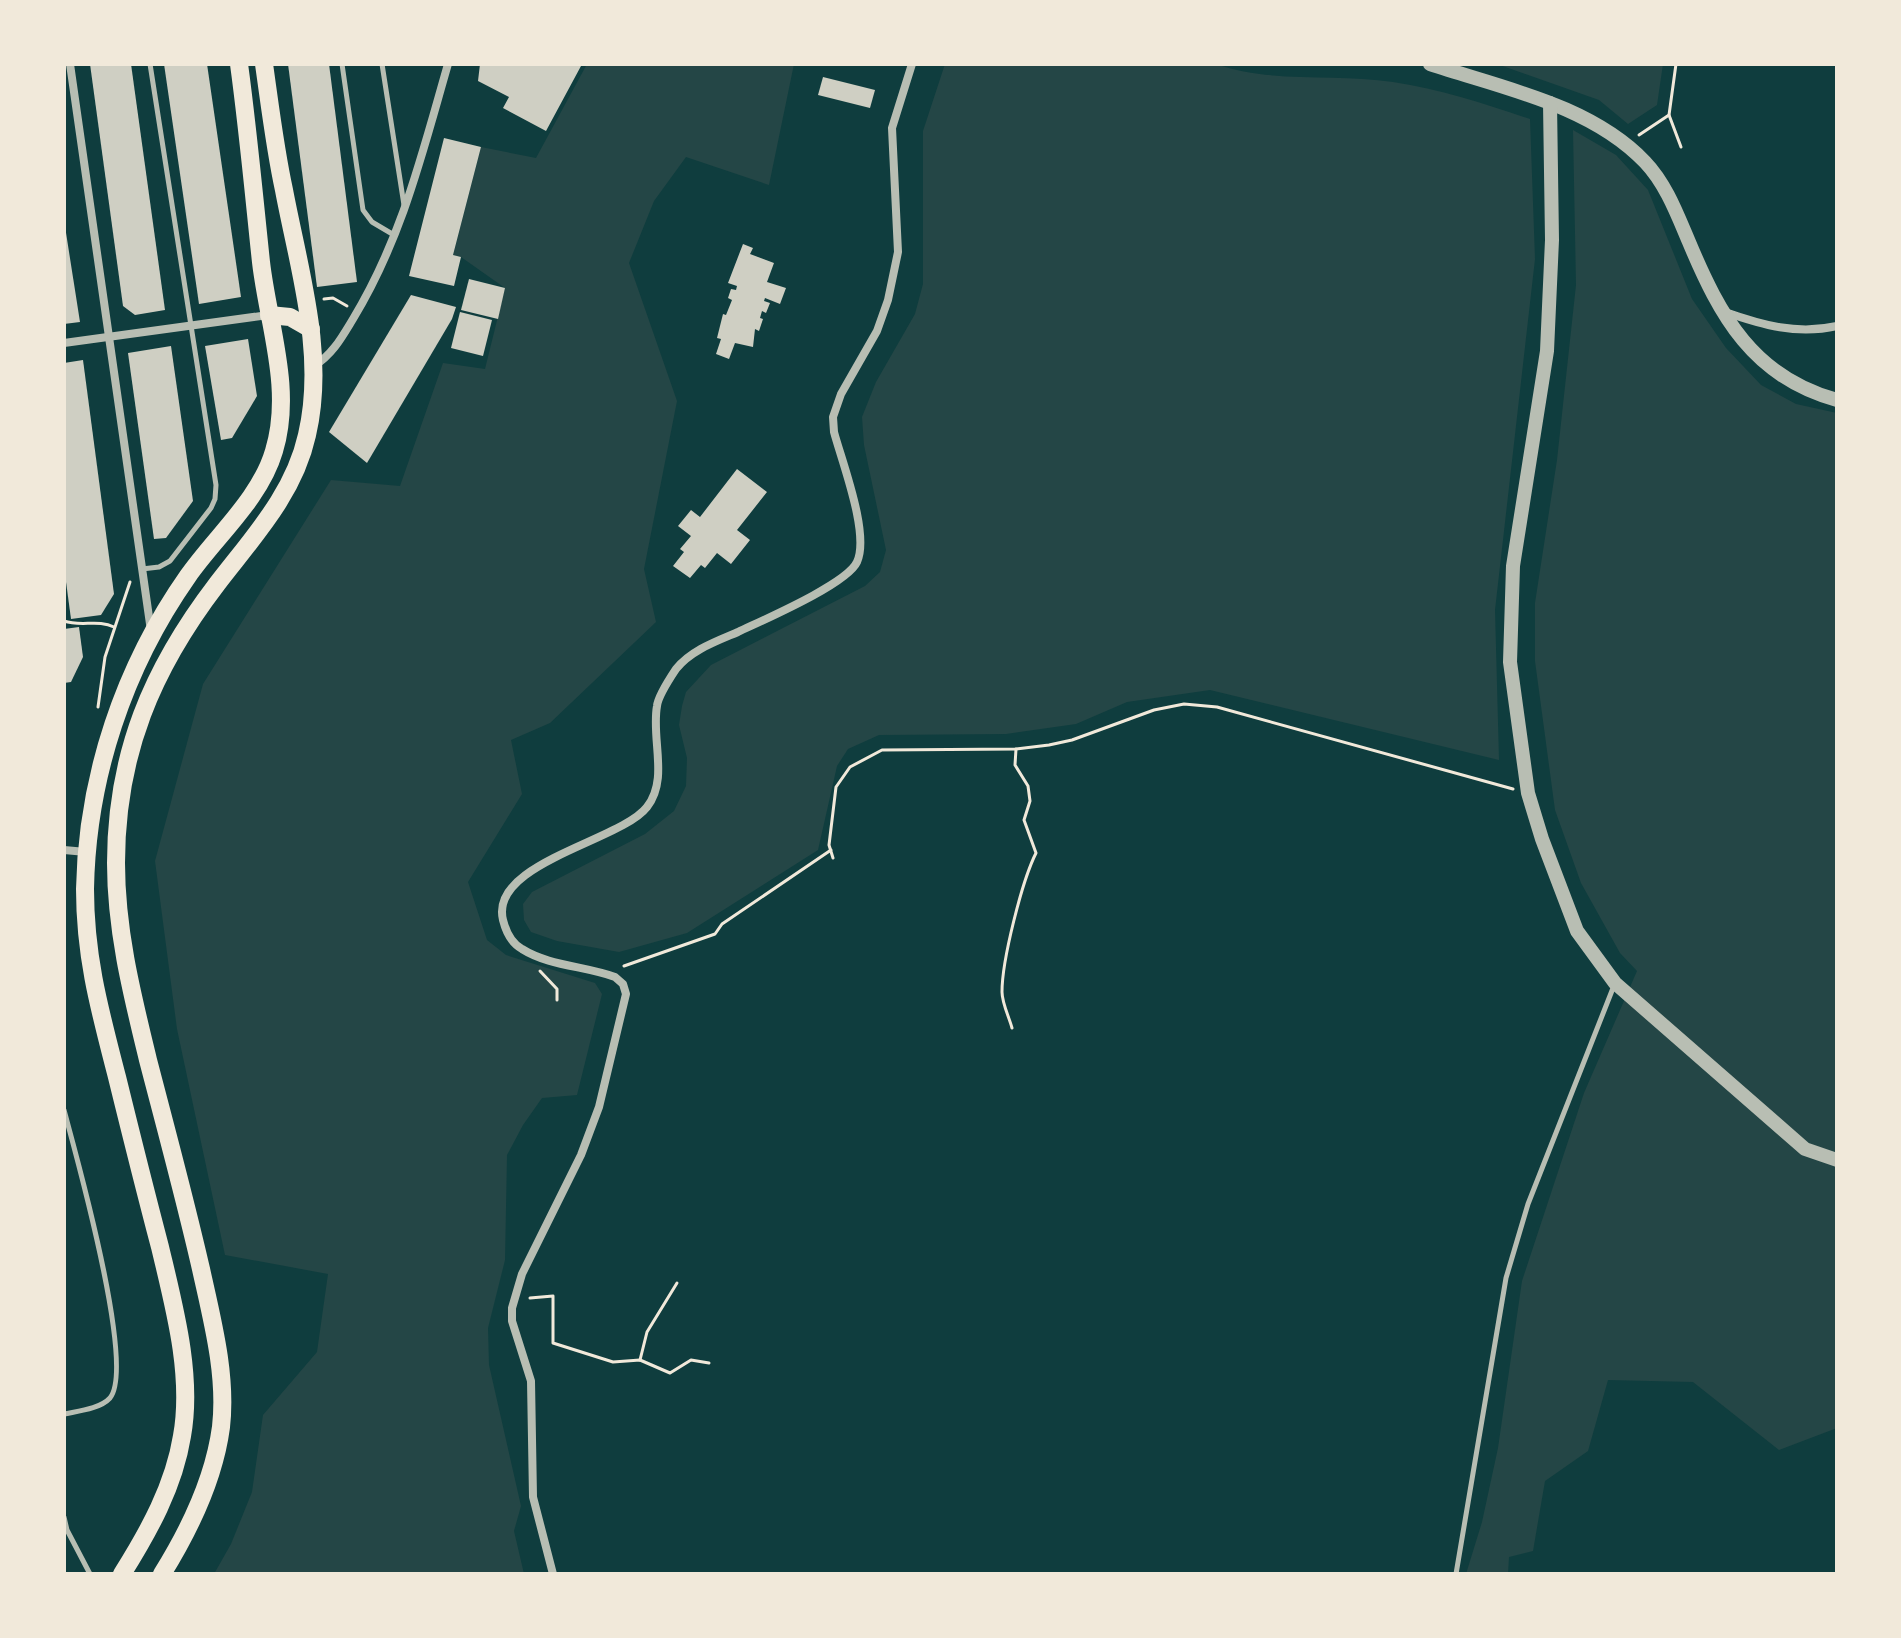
<svg xmlns="http://www.w3.org/2000/svg" width="1901" height="1638" viewBox="0 0 1901 1638" font-family="'Roboto Serif',serif">
  <style>
    .green { fill: #244646 }
    .building { fill: #cfcfc3 }
    .lines { fill: none; stroke-linecap: round; stroke-linejoin: round }
    .path { stroke: #f1e9da; stroke-width: 3 }
    .service { stroke: #b8beb3; stroke-width: 5 }
    .minor { stroke: #b8beb3; stroke-width: 8 }
    .tertiary { stroke: #b8beb3; stroke-width: 14 }
    .primary { stroke: #f1e9da; stroke-width: 18 }
  </style>
  <rect width="100%" height="100%" fill="#0f3d3e"/>
  <g class="green">
    <path d="M 587,64 L 794,64 L 769,185 L 686,157 L 654,201 L 629,263 L 677,401 L 644,569 L 656,622 L 550,723 L 511,740 L 522,794 L 468,882 L 487,940 L 506,955 L 595,983 L 602,994 L 577,1095 L 542,1098 L 523,1125 L 507,1155 L 505,1260 L 488,1328 L 489,1365 L 521,1506 L 514,1531 L 524,1574 L 214,1574 L 231,1544 L 252,1492 L 263,1415 L 317,1352 L 328,1274 L 225,1255 L 177,1029 L 155,861 L 203,684 L 331,480 L 400,486 L 443,363 L 485,369 L 505,288 L 461,257 L 453,255 L 481,147 L 536,158 Z"/>
    <path d="M 945,64 L 1216,64 C 1273,84 1335,73 1393,82 C 1441,89 1485,104 1530,119 L 1535,259 L 1495,610 L 1499,760 L 1210,690 L 1127,702 L 1076,724 L 1006,734 L 879,735 L 848,749 L 837,766 L 818,850 L 687,933 L 619,952 L 557,941 L 531,932 L 524,920 L 523,904 L 532,892 L 645,834 L 674,811 L 686,786 L 687,758 L 679,725 L 682,706 L 686,692 L 711,665 L 865,586 L 880,572 L 886,550 L 864,445 L 862,417 L 876,382 L 915,314 L 923,284 L 923,131 Z"/>
    <path d="M 1497,64 L 1663,64 L 1657,105 L 1628,124 L 1599,100 Z"/>
    <path d="M 1573,130 L 1616,155 L 1648,190 L 1692,299 L 1726,348 L 1761,385 L 1796,404 L 1837,413 L 1837,1428 L 1779,1450 L 1693,1382 L 1608,1380 L 1588,1451 L 1545,1481 L 1533,1551 L 1509,1557 L 1508,1574 L 1466,1574 L 1482,1522 L 1498,1448 L 1522,1281 L 1584,1093 L 1637,971 L 1620,953 L 1581,883 L 1555,810 L 1535,661 L 1535,603 L 1557,460 L 1576,285 Z"/>
  </g>
  <g class="building">
    <path d="M 90,64 L 131,64 L 165,310 L 135,315 L 123,306 Z"/>
    <path d="M 164,64 L 207,64 L 241,297 L 199,304 Z"/>
    <path d="M 288,64 L 329,64 L 357,282 L 317,287 Z"/>
    <path d="M 480,64 L 577,64 L 581,66 L 546,131 L 503,108 L 509,97 L 478,81 Z"/>
    <path d="M 823,77 L 875,90 L 870,108 L 818,95 Z"/>
    <path d="M 444,138 L 481,147 L 453,255 L 461,257 L 454,286 L 409,276 Z"/>
    <path d="M 64,220 L 80,322 L 64,324 Z"/>
    <path d="M 743,244 L 753,248 L 750,254 L 774,263 L 767,282 L 786,288 L 780,304 L 765,298 L 764,301 L 770,303 L 766,313 L 762,311 L 760,318 L 763,319 L 759,331 L 755,329 L 753,347 L 735,343 L 729,359 L 716,354 L 721,339 L 717,338 L 723,314 L 726,315 L 732,300 L 728,298 L 731,289 L 736,290 L 737,286 L 728,283 Z"/>
    <path d="M 469,279 L 505,288 L 498,319 L 461,310 Z"/>
    <path d="M 411,295 L 456,307 L 452,319 L 367,463 L 329,432 Z"/>
    <path d="M 460,312 L 492,320 L 483,356 L 451,348 Z"/>
    <path d="M 248,339 L 257,396 L 232,438 L 221,440 L 205,346 Z"/>
    <path d="M 171,346 L 193,501 L 166,538 L 154,539 L 128,353 Z"/>
    <path d="M 83,360 L 114,594 L 101,615 L 71,619 L 64,567 L 64,363 Z"/>
    <path d="M 737,469 L 767,492 L 737,530 L 750,540 L 731,564 L 717,553 L 705,568 L 701,565 L 690,578 L 673,566 L 684,552 L 680,549 L 691,536 L 678,526 L 691,510 L 700,517 Z"/>
    <path d="M 79,627 L 83,657 L 71,682 L 64,683 L 64,629 Z"/>
  </g>
  <g class="lines">
    <g class="path">
      <path d="M 1676,64 L 1669,115 L 1681,147"/>
      <path d="M 1639,135 L 1669,115"/>
      <path d="M 324,299 L 333,298 L 347,306"/>
      <path d="M 64,621 C 81,627 98,619 114,627"/>
      <path d="M 98,707 L 105,657 L 130,582"/>
      <path d="M 833,858 L 829,845 L 836,787 L 850,767 L 882,750 L 1016,749 L 1049,745 L 1072,740 L 1154,710 L 1184,704 L 1217,707 L 1513,789"/>
      <path d="M 624,966 L 715,934 L 722,924 L 831,850"/>
      <path d="M 540,971 L 557,989 L 557,1000"/>
      <path d="M 1012,1028 C 1009,1017 1002,1003 1002,992 C 1002,960 1022,881 1036,853 L 1024,820 L 1030,801 L 1028,786 L 1015,765 L 1016,749"/>
      <path d="M 530,1298 L 553,1296 L 553,1343 L 613,1362 L 640,1360 L 670,1373 L 691,1360 L 709,1363"/>
      <path d="M 640,1360 L 647,1332 L 677,1283"/>
    </g>
    <g class="service">
      <path d="M 342,64 L 363,210 L 372,222 L 394,235"/>
      <path d="M 382,64 L 404,205"/>
      <path d="M 142,569 L 159,567 L 170,561 L 211,508 L 215,499 L 216,485 L 150,64"/>
      <path d="M 64,1110 C 76,1155 136,1366 110,1398 C 100,1409 78,1411 64,1414"/>
      <path d="M 64,1517 L 67,1530 L 90,1574"/>
      <path d="M 1456,1574 L 1506,1278 L 1528,1204 L 1615,983"/>
    </g>
    <g class="minor">
      <path d="M 70,64 L 151,631"/>
      <path d="M 1725,312 C 1762,325 1797,335 1837,326"/>
      <path d="M 64,343 L 268,315"/>
      <path d="M 314,366 C 333,354 342,337 353,319 C 402,238 422,154 448,64"/>
      <path d="M 64,850 L 86,852"/>
      <path d="M 553,1574 L 533,1497 L 531,1381 L 512,1321 L 512,1308 L 522,1274 L 581,1155 L 599,1107 L 626,994 L 623,984 L 615,977 C 585,966 549,966 522,949 C 511,943 506,932 503,920 C 489,863 621,841 647,807 C 669,779 651,739 657,706 C 658,696 670,678 676,669 C 691,650 717,641 738,632 C 763,620 847,584 857,562 C 870,534 842,462 834,432 L 833,417 L 841,394 L 877,331 L 888,300 L 898,252 L 892,128 L 912,64"/>
    </g>
    <g class="tertiary">
      <path d="M 1430,64 C 1502,88 1591,105 1645,162 C 1666,184 1677,214 1689,242 C 1720,316 1753,377 1837,400"/>
      <path d="M 1550,103 L 1552,240 L 1547,351 L 1513,566 L 1510,662 L 1528,793 L 1542,839 L 1577,931 L 1615,983 L 1805,1149 L 1837,1160"/>
    </g>
    <g class="primary">
      <path d="M 269,315 L 290,317 L 311,329"/>
      <path d="M 122,1574 C 149,1531 174,1486 182,1436 C 193,1375 174,1306 160,1247 C 145,1190 131,1134 117,1077 C 100,1011 85,958 85,889 C 87,777 124,667 188,576 C 216,536 260,499 274,451 C 293,389 268,324 261,262 C 254,196 248,130 239,64"/>
      <path d="M 162,1574 C 190,1529 214,1480 221,1427 C 227,1375 212,1319 201,1269 C 185,1199 166,1129 148,1060 C 132,994 116,931 116,863 C 116,754 152,669 217,584 C 253,537 294,494 307,435 C 326,354 299,270 284,190 C 275,149 270,106 264,64"/>
    </g>
  </g>
  <rect width="1901" height="1638" fill="none" stroke="#f1e9da" stroke-width="132"/>
</svg>
